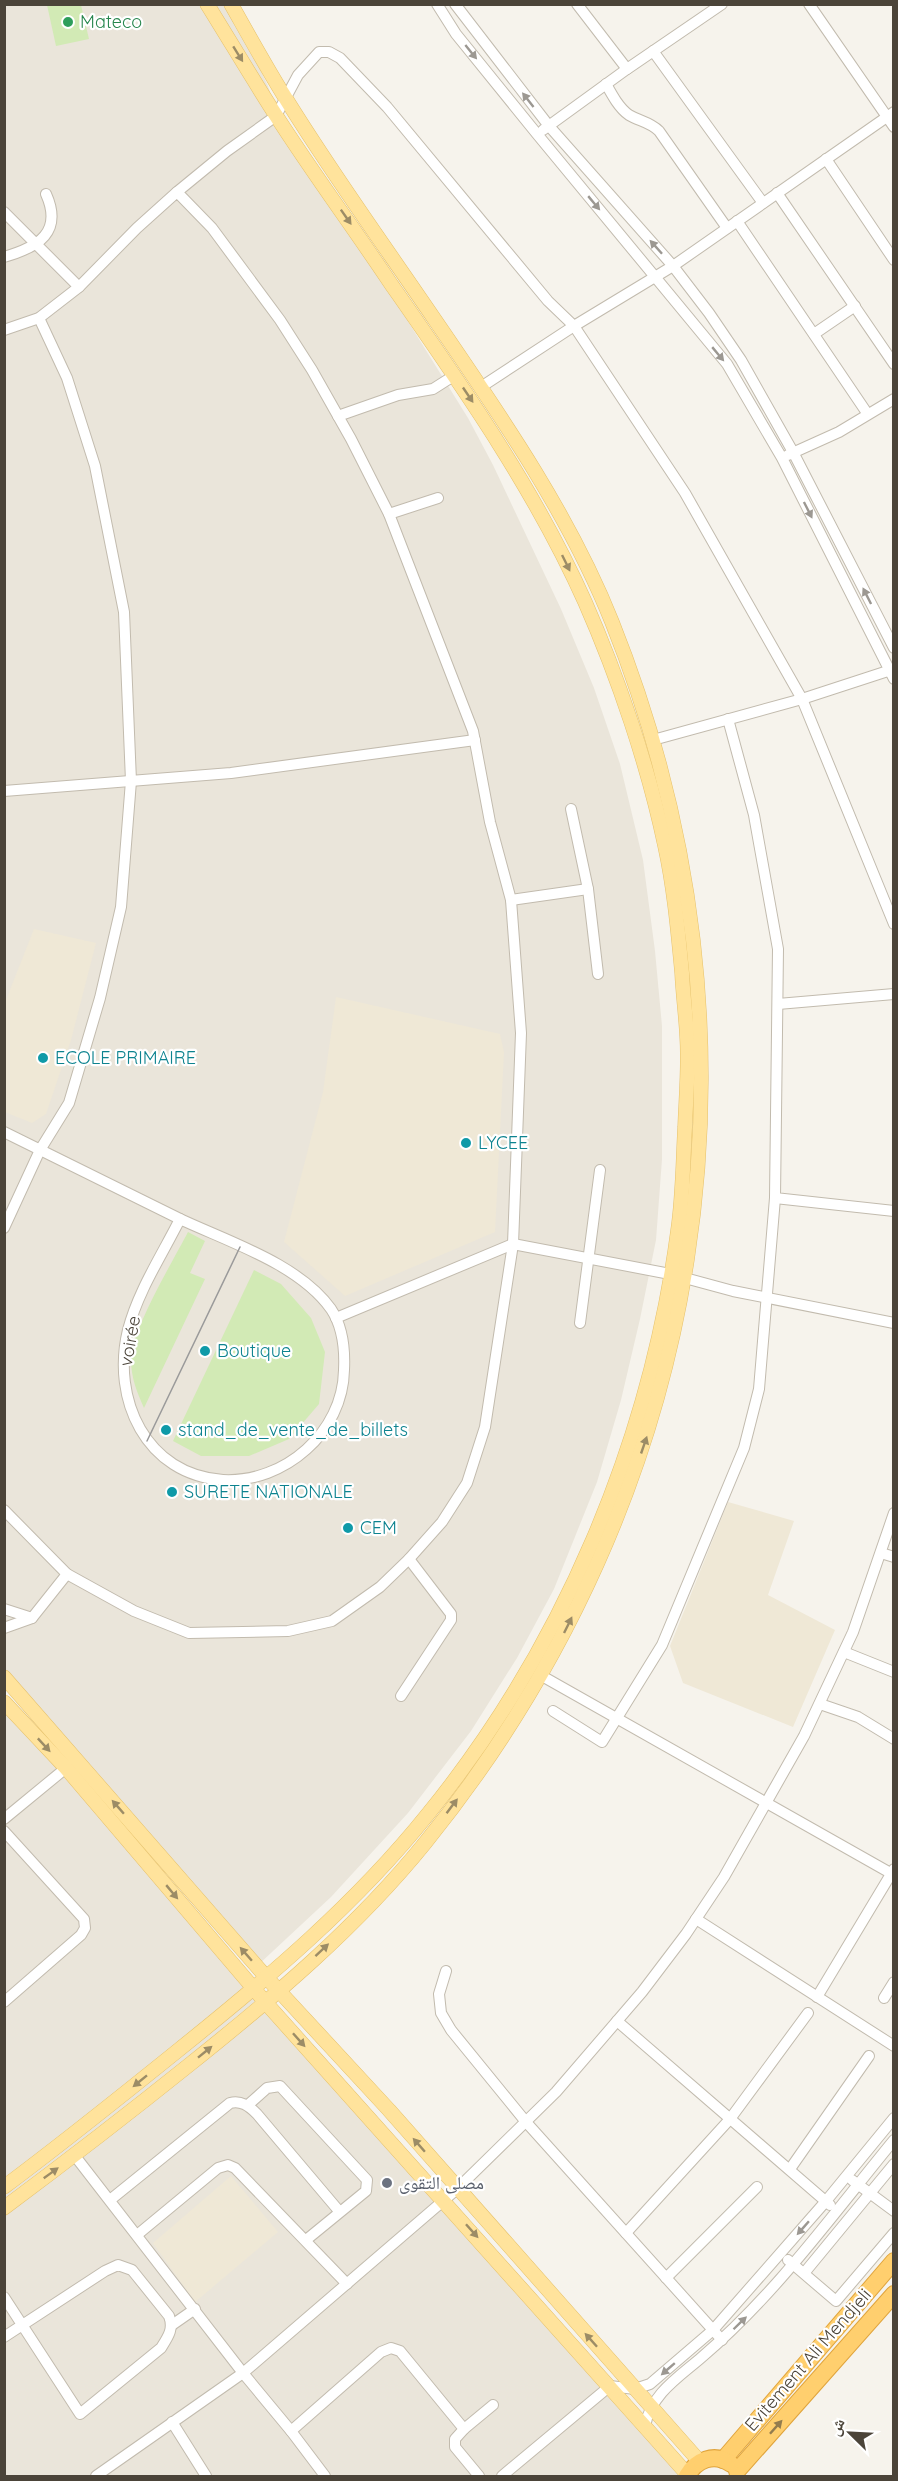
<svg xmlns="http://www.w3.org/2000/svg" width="898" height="2481" viewBox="0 0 898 2481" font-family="Quicksand,'Noto Naskh Arabic',sans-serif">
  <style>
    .residential { fill: #eae5da }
    .education { fill: #efe8d6 }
    .green { fill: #d2eab5 }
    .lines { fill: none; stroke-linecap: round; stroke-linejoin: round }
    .minor-casing { stroke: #c2bbae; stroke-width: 12 }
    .major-casing { stroke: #e6c16a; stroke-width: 15 }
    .highway-casing { stroke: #e0a43c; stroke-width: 18 }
    .minor { stroke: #fff; stroke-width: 10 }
    .major { stroke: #ffe39c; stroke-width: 14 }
    .highway { stroke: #ffcf6e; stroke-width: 16 }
    .tram { stroke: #9a9a9a; stroke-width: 1.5 }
    .oneway { fill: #9c9892 }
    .oneway2 { fill: #9c8c66 }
    .oneway3 { fill: #937c4e }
    .leisure-dot { fill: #2e9e5b; stroke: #fff; stroke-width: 2 }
    .culture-dot { fill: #0f9aa8; stroke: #fff; stroke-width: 2 }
    .worship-dot { fill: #6b7280; stroke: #fff; stroke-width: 2 }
    .labels { text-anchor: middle; stroke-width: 4.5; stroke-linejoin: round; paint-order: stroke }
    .leisure-label { font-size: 18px; fill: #27864d; stroke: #fff; text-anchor: start }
    .culture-label { font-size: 18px; fill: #0d838f; stroke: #fff; text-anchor: start }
    .street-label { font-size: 18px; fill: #4b4439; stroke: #fff }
    .worship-label { font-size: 18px; fill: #5b616d; stroke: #fff; text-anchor: start }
  </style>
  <rect width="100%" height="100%" fill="#f6f3ec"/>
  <g class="residential">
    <path d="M 4,5 L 229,5 L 268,86 L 275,107 L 468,418 L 493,465 L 561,609 L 594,688 L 620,764 L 643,860 L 655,951 L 662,1026 L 662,1159 L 656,1240 L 640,1319 L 621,1400 L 597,1482 L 554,1589 L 517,1658 L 471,1731 L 408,1813 L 331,1897 L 257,1966 L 5,1681 Z"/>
    <path d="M 4,1698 L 685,2476 L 5,2476 Z"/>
  </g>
  <g class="education">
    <path d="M 34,929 L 96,943 L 71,1040 L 46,1114 L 32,1123 L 5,1112 L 4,1005 Z"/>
    <path d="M 336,997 L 500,1034 L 504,1052 L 495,1232 L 345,1296 L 284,1242 L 323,1092 Z"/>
    <path d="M 728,1502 L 794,1521 L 768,1595 L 835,1630 L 793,1727 L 683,1683 L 670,1646 Z"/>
    <path d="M 231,2176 L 278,2232 L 195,2302 L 153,2243 Z"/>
  </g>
  <g class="green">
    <path d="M 47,5 L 81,5 L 89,39 L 56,46 Z"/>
    <path d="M 188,1232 L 205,1241 L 190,1273 L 205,1279 L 144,1408 C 137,1392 131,1378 131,1359 C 130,1333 174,1259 188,1232 Z"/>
    <path d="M 254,1270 L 281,1284 L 311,1318 L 325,1352 L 319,1404 L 289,1439 L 249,1456 L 201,1456 L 173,1441 Z"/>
  </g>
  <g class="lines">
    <g class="minor-casing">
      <g id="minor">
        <path d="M 437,4 L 456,34 L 537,134 L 727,364 L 782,458 L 894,679"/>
        <path d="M 455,4 L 549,126 L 673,266 L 709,313 L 741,360 L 793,452 L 894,648"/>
        <path d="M 577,4 L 627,69 L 722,4"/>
        <path d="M 809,4 L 894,127"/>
        <path d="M 653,51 L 763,203"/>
        <path d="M 606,84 C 612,95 619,108 629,115 C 639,121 650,122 659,131 L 727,228"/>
        <path d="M 543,130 L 627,69"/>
        <path d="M 826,159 L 894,260"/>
        <path d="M 177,192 L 227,151 L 276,116 L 298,75 L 319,52 L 329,52 L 340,58 L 387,107 L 548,301 L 574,326 L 685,493 L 802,699 L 894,924"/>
        <path d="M 777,193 L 894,364"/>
        <path d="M 4,212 L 79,287"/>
        <path d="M 737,221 L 867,413"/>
        <path d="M 4,257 C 39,247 63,232 46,194"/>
        <path d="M 4,330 L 39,318 L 79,287 L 137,228 L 177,192 L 212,228 L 280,320 L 312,370 L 351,439 L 389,514 L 473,731 L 490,822 L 511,900 L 521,1033 L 513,1244 L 485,1427 L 467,1483 L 442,1522 L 409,1559 L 380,1587 L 332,1621 L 288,1631 L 189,1633 L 134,1611 L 67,1574 L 4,1510"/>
        <path d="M 814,334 L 855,306"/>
        <path d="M 481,387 L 574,326 L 673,266 L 894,112"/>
        <path d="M 338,416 L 398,395 L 433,389 L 455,375"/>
        <path d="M 788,455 L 839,432 L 894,399"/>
        <path d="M 389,514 L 438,498"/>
        <path d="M 728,719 L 754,815 L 778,949 L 775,1198 L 894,1211"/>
        <path d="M 653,740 L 802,699 L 894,669"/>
        <path d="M 4,791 L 231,773 L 475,740"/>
        <path d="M 571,809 L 588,889 L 598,974"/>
        <path d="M 511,900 L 588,889"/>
        <path d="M 778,1004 L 894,994"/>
        <path d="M 4,1132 L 180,1219"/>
        <path d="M 180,1219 C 229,1242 299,1264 331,1309 C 343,1327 345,1350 344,1370 C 343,1432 285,1483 223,1480 C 146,1475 111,1399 128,1330 C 138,1291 162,1255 180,1219 Z"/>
        <path d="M 4,1228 L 40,1150 L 69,1103 L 100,998 L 121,907 L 131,781 L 124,612 L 95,466 L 67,378 L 39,318"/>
        <path d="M 336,1318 L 513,1244 L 670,1274 L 733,1291 L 894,1323"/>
        <path d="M 580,1323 L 600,1170"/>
        <path d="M 881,1553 L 894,1557"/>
        <path d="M 4,1609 L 32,1618"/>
        <path d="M 4,1628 L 32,1618 L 67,1574"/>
        <path d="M 844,1652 L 894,1672"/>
        <path d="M 542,1676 L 894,1875"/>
        <path d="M 401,1696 L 451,1620 L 451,1614 L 409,1559"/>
        <path d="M 820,1704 L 858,1717 L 894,1739"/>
        <path d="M 553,1711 L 602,1742 L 662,1645 L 744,1448 L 759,1389 L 775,1198"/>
        <path d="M 4,1819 L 66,1768"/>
        <path d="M 4,1831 L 84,1919 L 85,1928 L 81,1935 L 4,2002"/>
        <path d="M 696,1919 L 894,2046"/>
        <path d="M 446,1971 L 439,1994 L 441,2013 L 451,2030 L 526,2122 L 722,2340"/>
        <path d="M 817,1997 L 894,1869"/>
        <path d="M 884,1998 L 894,1982"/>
        <path d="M 617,2021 L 830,2205"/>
        <path d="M 248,2105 L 267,2088 L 280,2086 L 367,2180 L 366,2191 L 306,2240"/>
        <path d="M 75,2156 L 243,2373 L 291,2431 L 381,2352 L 391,2348 L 400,2351 L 464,2429 L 493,2405"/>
        <path d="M 790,2169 L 869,2056"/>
        <path d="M 852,2180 L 894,2211"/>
        <path d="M 110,2200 L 230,2103 C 241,2100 249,2106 257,2114 L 339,2211"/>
        <path d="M 626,2233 L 730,2119 L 808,2013"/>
        <path d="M 137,2235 L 218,2168 L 228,2165 L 235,2168 L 347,2284"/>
        <path d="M 788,2260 L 836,2301 L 894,2233"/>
        <path d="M 805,2272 L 894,2164"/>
        <path d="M 666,2278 L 757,2187"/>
        <path d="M 4,2297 L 80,2414 L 161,2348 C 168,2337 174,2329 169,2316 L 132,2270 L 118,2265 L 105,2271 L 4,2337"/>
        <path d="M 172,2325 L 195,2309"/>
        <path d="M 172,2422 L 206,2476"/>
        <path d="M 645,2426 C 651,2394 679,2377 702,2357 C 776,2294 833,2214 894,2140"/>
        <path d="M 464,2429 L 455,2439 L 455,2447 L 479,2476"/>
        <path d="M 291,2431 L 325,2476"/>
        <path d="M 96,2476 L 243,2373 L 457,2189 L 556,2092 L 642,1992 L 686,1934 L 724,1877 L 804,1736 L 853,1632 L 894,1513"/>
        <path d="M 502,2476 L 610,2386 L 635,2389 L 650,2384 L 713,2330 L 826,2201 L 894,2118"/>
      </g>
    </g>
    <g class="major-casing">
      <g id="major">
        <path d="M 4,1677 L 267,1978 L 389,2110 L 700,2462"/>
        <path d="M 4,1702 L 66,1768 L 266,2003 L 688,2475"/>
        <path d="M 4,2187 C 63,2143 119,2098 176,2052 C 267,1979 355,1905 428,1814 C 563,1648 650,1442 678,1230 C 683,1196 683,1161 685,1127 C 686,1098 689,1067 687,1037 C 686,1016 683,995 682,973 C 678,931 674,887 665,846 C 648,765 618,677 585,602 C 534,488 462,386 391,284 C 353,227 312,172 275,114 C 252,78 230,41 207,4"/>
        <path d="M 4,2208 C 67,2161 128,2114 189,2065 C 273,1998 357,1927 425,1843 C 708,1494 779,1040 612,622 C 569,514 500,415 435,320 C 384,245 330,171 283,94 C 265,65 248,34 231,4"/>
      </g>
    </g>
    <g class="highway-casing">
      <g id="highway">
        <path d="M 723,2460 L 894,2261"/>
        <path d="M 737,2471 L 894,2294"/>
        <path d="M 687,2476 C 696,2460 714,2452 731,2464"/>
      </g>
    </g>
    <use href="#minor" class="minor"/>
    <use href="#major" class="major"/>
    <use href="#highway" class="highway"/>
    <path class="tram" d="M 147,1441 L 240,1247"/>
  </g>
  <defs><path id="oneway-solid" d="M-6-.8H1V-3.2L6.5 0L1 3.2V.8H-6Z" transform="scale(1.5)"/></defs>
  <g class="oneway">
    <use href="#oneway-solid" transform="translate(471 52) rotate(51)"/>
    <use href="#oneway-solid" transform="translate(528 100) rotate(-128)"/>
    <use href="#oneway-solid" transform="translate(594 203) rotate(50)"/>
    <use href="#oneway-solid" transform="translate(656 247) rotate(-132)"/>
    <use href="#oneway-solid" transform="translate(718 354) rotate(50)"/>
    <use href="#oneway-solid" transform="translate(808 510) rotate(63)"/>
    <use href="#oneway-solid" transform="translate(867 596) rotate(-117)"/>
    <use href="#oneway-solid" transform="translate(803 2228) rotate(131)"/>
    <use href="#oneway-solid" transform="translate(740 2323) rotate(-44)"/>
    <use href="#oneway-solid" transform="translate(668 2369) rotate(139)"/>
  </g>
  <g class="oneway2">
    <use href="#oneway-solid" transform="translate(238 54) rotate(58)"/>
    <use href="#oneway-solid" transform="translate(346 217) rotate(55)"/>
    <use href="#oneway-solid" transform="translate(468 395) rotate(56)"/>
    <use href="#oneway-solid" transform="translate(566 563) rotate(64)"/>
    <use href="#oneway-solid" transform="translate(644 1445) rotate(-71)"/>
    <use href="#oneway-solid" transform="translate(568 1625) rotate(-64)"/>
    <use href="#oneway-solid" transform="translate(44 1745) rotate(47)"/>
    <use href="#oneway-solid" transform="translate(452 1806) rotate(-53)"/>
    <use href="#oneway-solid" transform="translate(118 1807) rotate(-131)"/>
    <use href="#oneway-solid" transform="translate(172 1892) rotate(50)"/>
    <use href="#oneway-solid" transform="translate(322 1950) rotate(-43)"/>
    <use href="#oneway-solid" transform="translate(246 1954) rotate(-131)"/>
    <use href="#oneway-solid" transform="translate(299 2040) rotate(48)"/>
    <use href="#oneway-solid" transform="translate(205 2052) rotate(-39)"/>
    <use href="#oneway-solid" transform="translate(140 2081) rotate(141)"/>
    <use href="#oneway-solid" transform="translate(419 2145) rotate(-131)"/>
    <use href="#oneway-solid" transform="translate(51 2173) rotate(-36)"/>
    <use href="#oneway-solid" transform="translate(472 2231) rotate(48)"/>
    <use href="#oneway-solid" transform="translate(591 2340) rotate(-132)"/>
  </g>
  <use class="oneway3" href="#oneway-solid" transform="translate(776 2427) rotate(-48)"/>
  <circle class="leisure-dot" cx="68" cy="22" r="6"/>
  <g class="culture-dot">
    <circle cx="43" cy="1058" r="6"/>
    <circle cx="466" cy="1143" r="6"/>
    <circle cx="205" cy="1351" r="6"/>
    <circle cx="166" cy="1430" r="6"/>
    <circle cx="172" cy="1492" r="6"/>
    <circle cx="348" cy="1528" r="6"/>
  </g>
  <circle class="worship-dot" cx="387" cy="2183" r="6"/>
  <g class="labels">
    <g class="leisure-label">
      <text x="80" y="28">Mateco</text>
    </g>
    <g class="culture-label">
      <text x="55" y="1064">ECOLE PRIMAIRE</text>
      <text x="478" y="1149">LYCEE</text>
      <text x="217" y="1357">Boutique</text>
      <text x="178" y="1436">stand_de_vente_de_billets</text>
      <text x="184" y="1498">SURETE NATIONALE</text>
      <text x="360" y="1534">CEM</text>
    </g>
    <g class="street-label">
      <text transform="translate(130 1341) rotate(-80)" y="6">voirée</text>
      <text transform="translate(808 2360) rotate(-49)" y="6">Evitement Ali Mendjeli</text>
    </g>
    <g class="worship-label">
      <text x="399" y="2189">مصلى التقوى</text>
    </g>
  </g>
  <rect width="898" height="2481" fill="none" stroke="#4b4439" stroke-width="12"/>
  <g transform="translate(850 2433) rotate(294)" stroke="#ffffff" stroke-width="4.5" paint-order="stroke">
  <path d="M0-4.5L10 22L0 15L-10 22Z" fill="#4b4439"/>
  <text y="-9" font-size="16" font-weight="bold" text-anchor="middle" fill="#4b4439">ش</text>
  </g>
</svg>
